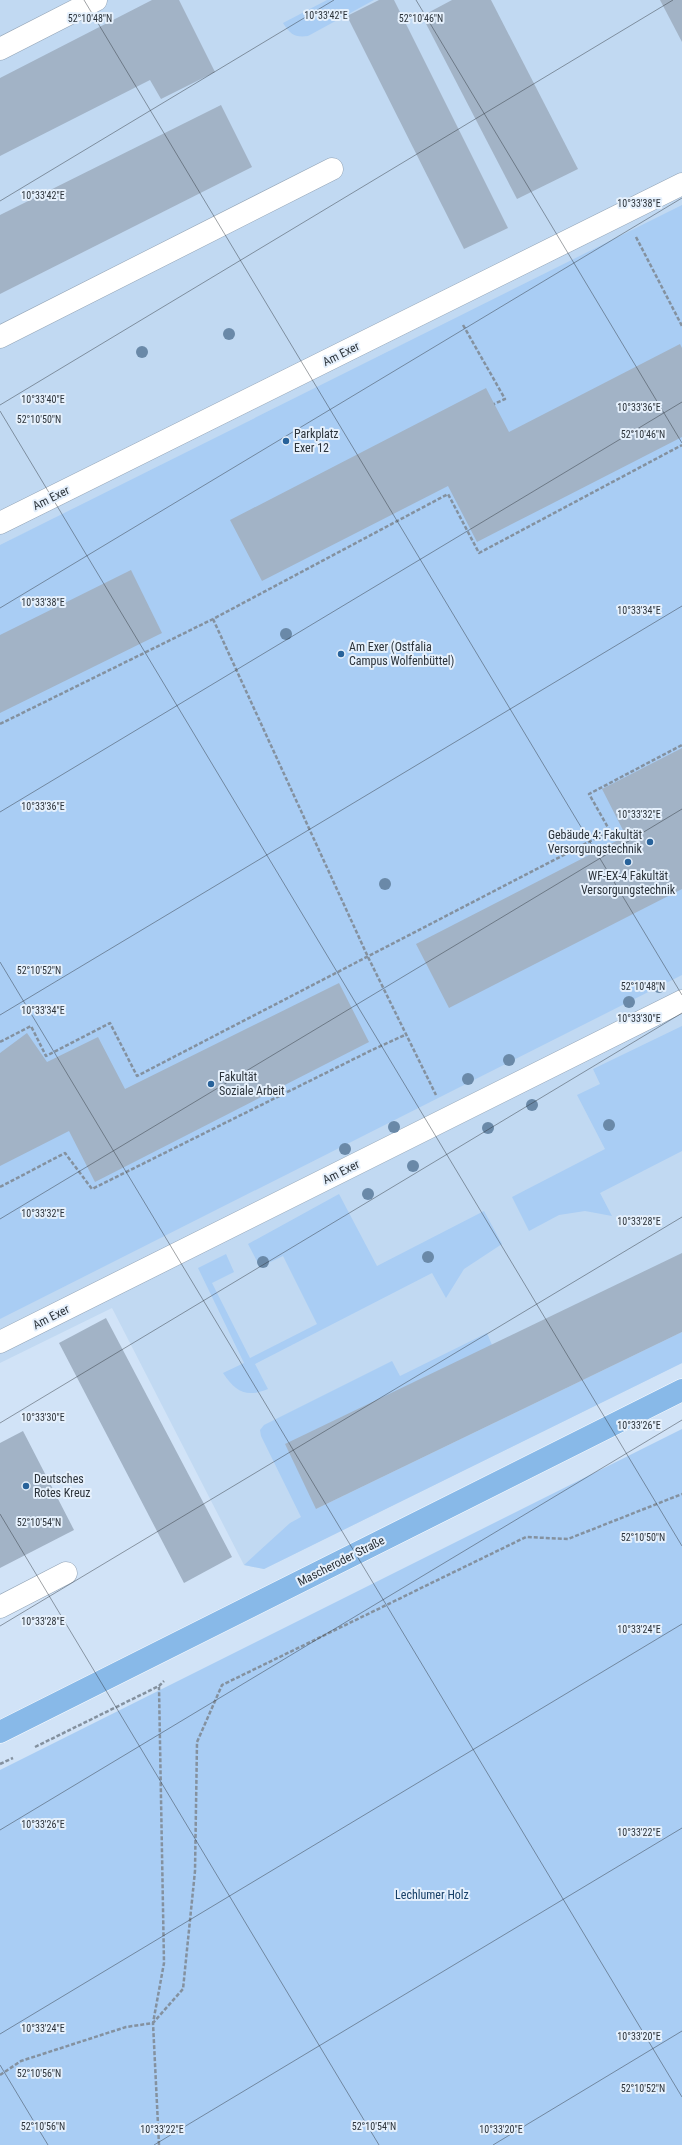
<svg xmlns="http://www.w3.org/2000/svg" width="682" height="2145" viewBox="0 0 682 2145" font-family="'Roboto Condensed',sans-serif">
  <style>
    .built { fill: #c1d9f2 }
    .green { fill: #a9cdf4 }
    .building { fill: #a2b3c6 }
    .lines { fill: none; stroke-linecap: round; stroke-linejoin: round }
    .minor-casing { stroke: #93a4b6; stroke-width: 23 }
    .major-casing { stroke: #fff; stroke-width: 23 }
    .path { stroke: #84919f; stroke-width: 2.5; stroke-dasharray: 4 2; stroke-linecap: butt }
    .minor { stroke: #fff; stroke-width: 22 }
    .major { stroke: #88b9e8; stroke-width: 22 }
    .tree { fill: #6a89a8 }
    .ticks { fill: none; stroke: #2c333a; stroke-width: 1; stroke-opacity: 0.45 }
    .poi-dot { fill: #28629a; stroke: #e5f0fc; stroke-width: 1.5 }
    .labels { text-anchor: middle; stroke-width: 4; stroke-linejoin: round; paint-order: stroke }
    .street-label { font-size: 12px; fill: #2c333a; stroke: #e5f0fc }
    .poi-label { font-size: 12px; fill: #2c333a; stroke: #e5f0fc; text-anchor: start }
    .park-label { font-size: 12px; fill: #163f67; stroke: #e5f0fc }
    .ticks-label { font-size: 10px; text-anchor: middle; fill: #2c333a; stroke: #e5f0fc; stroke-width: 4; stroke-linejoin: round; paint-order: stroke }
  </style>
  <rect width="100%" height="100%" fill="#d1e3f7"/>
  <path class="built" d="M 0,0 L 682,0 L 682,1363 L 264,1569 L 244,1565 L 112,1308 L 0,1363 Z"/>
  <g class="green">
    <path d="M 327,0 L 374,0 L 308,36 C 295,38 290,34 283,23 Z"/>
    <path d="M 682,205 L 682,975 L 0,1319 L 0,545 Z"/>
    <path d="M 682,1026 L 682,1151 L 600,1193 L 612,1216 L 585,1211 L 559,1215 L 529,1231 L 512,1197 L 605,1149 L 577,1095 L 600,1084 L 593,1069 Z"/>
    <path d="M 339,1194 L 377,1266 L 484,1211 L 502,1244 L 464,1269 L 446,1298 L 432,1273 L 255,1364 L 268,1389 C 246,1398 236,1392 223,1373 L 244,1363 L 198,1268 L 226,1254 L 234,1272 L 212,1283 L 250,1358 L 317,1324 L 283,1256 L 260,1267 L 248,1244 Z"/>
    <path d="M 682,1332 L 682,1363 L 264,1569 L 244,1565 L 290,1523 L 301,1517 L 261,1436 L 260,1430 L 264,1425 L 392,1361 L 400,1376 L 487,1333 L 492,1345 L 316,1509 Z"/>
    <path d="M 682,1429 L 682,2145 L 0,2145 L 0,1770 Z"/>
  </g>
  <g class="building">
    <path d="M 152,0 L 179,0 L 215,72 L 161,99 L 150,80 L 0,156 L 0,78 Z"/>
    <path d="M 379,0 L 394,0 L 508,228 L 464,249 L 347,16 Z"/>
    <path d="M 452,0 L 491,0 L 578,169 L 517,199 L 422,16 Z"/>
    <path d="M 660,0 L 682,0 L 682,42 Z"/>
    <path d="M 221,105 L 252,167 L 0,294 L 0,215 Z"/>
    <path d="M 680,344 L 682,348 L 682,437 L 477,542 L 448,486 L 262,581 L 230,520 L 486,388 L 509,432 Z"/>
    <path d="M 131,570 L 162,633 L 0,713 L 0,635 Z"/>
    <path d="M 682,748 L 682,889 L 449,1008 L 416,944 L 626,836 L 602,789 Z"/>
    <path d="M 339,983 L 369,1042 L 95,1182 L 69,1131 L 0,1166 L 0,1053 L 27,1033 L 47,1062 L 98,1037 L 125,1089 Z"/>
    <path d="M 682,1253 L 682,1332 L 316,1509 L 285,1444 Z"/>
    <path d="M 106,1318 L 232,1557 L 184,1583 L 59,1343 Z"/>
    <path d="M 23,1431 L 74,1530 L 0,1568 L 0,1443 Z"/>
  </g>
  <g class="lines">
    <g class="minor-casing">
      <g id="minor">
        <path d="M 0,49 L 96,0"/>
        <path d="M 0,337 L 332,169"/>
        <path d="M 0,523 C 227,410 455,298 682,184"/>
        <path d="M 0,1342 L 682,1001"/>
        <path d="M 0,1607 L 66,1573"/>
      </g>
    </g>
    <g class="major-casing">
      <path id="major" d="M 0,1732 L 682,1390"/>
    </g>
    <g class="path">
      <path d="M 636,237 L 682,326"/>
      <path d="M 463,325 L 505,399 L 494,404"/>
      <path d="M 213,619 L 368,957 L 436,1095"/>
      <path d="M 0,724 L 213,619 L 448,494 L 479,553 L 682,445"/>
      <path d="M 0,1042 L 31,1026 L 46,1056 L 110,1023 L 137,1076 L 610,831 L 589,794 L 682,745"/>
      <path d="M 0,1187 L 65,1153 L 92,1189 L 372,1050 L 405,1035"/>
      <path d="M 35,1747 L 159,1686 L 164,1681"/>
      <path d="M 0,1764 L 13,1758"/>
      <path d="M 0,2075 L 21,2061 L 126,2027 L 153,2023 L 183,1989 L 195,1871 L 197,1742 L 222,1685 L 526,1537 L 568,1539 L 682,1494"/>
      <path d="M 159,2145 L 153,2023 L 164,1963 L 159,1687"/>
    </g>
    <use href="#minor" class="minor"/>
    <use href="#major" class="major"/>
  </g>
  <g class="tree">
    <circle cx="229" cy="334" r="6"/>
    <circle cx="142" cy="352" r="6"/>
    <circle cx="286" cy="634" r="6"/>
    <circle cx="385" cy="884" r="6"/>
    <circle cx="659" cy="987" r="6"/>
    <circle cx="629" cy="1002" r="6"/>
    <circle cx="509" cy="1060" r="6"/>
    <circle cx="468" cy="1079" r="6"/>
    <circle cx="532" cy="1105" r="6"/>
    <circle cx="609" cy="1125" r="6"/>
    <circle cx="394" cy="1127" r="6"/>
    <circle cx="488" cy="1128" r="6"/>
    <circle cx="345" cy="1149" r="6"/>
    <circle cx="413" cy="1166" r="6"/>
    <circle cx="368" cy="1194" r="6"/>
    <circle cx="428" cy="1257" r="6"/>
    <circle cx="263" cy="1262" r="6"/>
  </g>
  <path class="ticks" d="M 84,0 L 682,995M 416,0 L 682,443M 0,201 L 334,0M 0,405 L 673,0M 0,411 L 682,1546M 0,608 L 682,198M 0,812 L 682,402M 0,962 L 682,2097M 0,1015 L 682,606M 0,1219 L 682,809M 0,1423 L 682,1013M 0,1514 L 379,2145M 0,1626 L 682,1217M 0,1830 L 682,1420M 0,2034 L 682,1624M 0,2065 L 48,2145M 154,2145 L 682,1828M 493,2145 L 682,2031"/>
  <g class="poi-dot">
    <circle cx="286" cy="441" r="4"/>
    <circle cx="341" cy="654" r="4"/>
    <circle cx="650" cy="842" r="4"/>
    <circle cx="628" cy="862" r="4"/>
    <circle cx="211" cy="1084" r="4"/>
    <circle cx="26" cy="1486" r="4"/>
  </g>
  <g class="labels">
    <g class="street-label">
      <text transform="translate(341 354) rotate(-26)" y="4">Am Exer</text>
      <text transform="translate(51 498) rotate(-26)" y="4">Am Exer</text>
      <text transform="translate(341 1172) rotate(-26)" y="4">Am Exer</text>
      <text transform="translate(51 1317) rotate(-27)" y="4">Am Exer</text>
      <text transform="translate(341 1561) rotate(-27)" y="4">Mascheroder Straße</text>
    </g>
    <g class="poi-label">
      <text x="294" y="438">Parkplatz<tspan x="294" dy="14">Exer 12</tspan></text>
      <text x="349" y="651">Am Exer (Ostfalia<tspan x="349" dy="14">Campus Wolfenbüttel)</tspan></text>
      <text x="642" y="839" text-anchor="end">Gebäude 4: Fakultät<tspan x="642" dy="14">Versorgungstechnik</tspan></text>
      <text x="628" y="880" text-anchor="middle">WF-EX-4 Fakultät<tspan x="628" dy="14">Versorgungstechnik</tspan></text>
      <text x="219" y="1081">Fakultät<tspan x="219" dy="14">Soziale Arbeit</tspan></text>
      <text x="34" y="1483">Deutsches<tspan x="34" dy="14">Rotes Kreuz</tspan></text>
    </g>
    <g class="park-label">
      <text x="432" y="1899">Lechlumer Holz</text>
    </g>
  </g>
  <g class="ticks-label">
    <text x="326" y="19">10°33'42"E</text>
    <text x="90" y="22">52°10'48"N</text>
    <text x="421" y="22">52°10'46"N</text>
    <text x="43" y="199">10°33'42"E</text>
    <text x="639" y="207">10°33'38"E</text>
    <text x="43" y="403">10°33'40"E</text>
    <text x="639" y="411">10°33'36"E</text>
    <text x="39" y="423">52°10'50"N</text>
    <text x="643" y="438">52°10'46"N</text>
    <text x="43" y="606">10°33'38"E</text>
    <text x="639" y="614">10°33'34"E</text>
    <text x="43" y="810">10°33'36"E</text>
    <text x="639" y="818">10°33'32"E</text>
    <text x="39" y="974">52°10'52"N</text>
    <text x="643" y="990">52°10'48"N</text>
    <text x="43" y="1014">10°33'34"E</text>
    <text x="639" y="1022">10°33'30"E</text>
    <text x="43" y="1217">10°33'32"E</text>
    <text x="639" y="1225">10°33'28"E</text>
    <text x="43" y="1421">10°33'30"E</text>
    <text x="639" y="1429">10°33'26"E</text>
    <text x="39" y="1526">52°10'54"N</text>
    <text x="643" y="1541">52°10'50"N</text>
    <text x="43" y="1625">10°33'28"E</text>
    <text x="639" y="1633">10°33'24"E</text>
    <text x="43" y="1828">10°33'26"E</text>
    <text x="639" y="1836">10°33'22"E</text>
    <text x="43" y="2032">10°33'24"E</text>
    <text x="639" y="2040">10°33'20"E</text>
    <text x="39" y="2077">52°10'56"N</text>
    <text x="643" y="2092">52°10'52"N</text>
    <text x="43" y="2130">52°10'56"N</text>
    <text x="374" y="2130">52°10'54"N</text>
    <text x="162" y="2133">10°33'22"E</text>
    <text x="501" y="2133">10°33'20"E</text>
  </g>
</svg>
